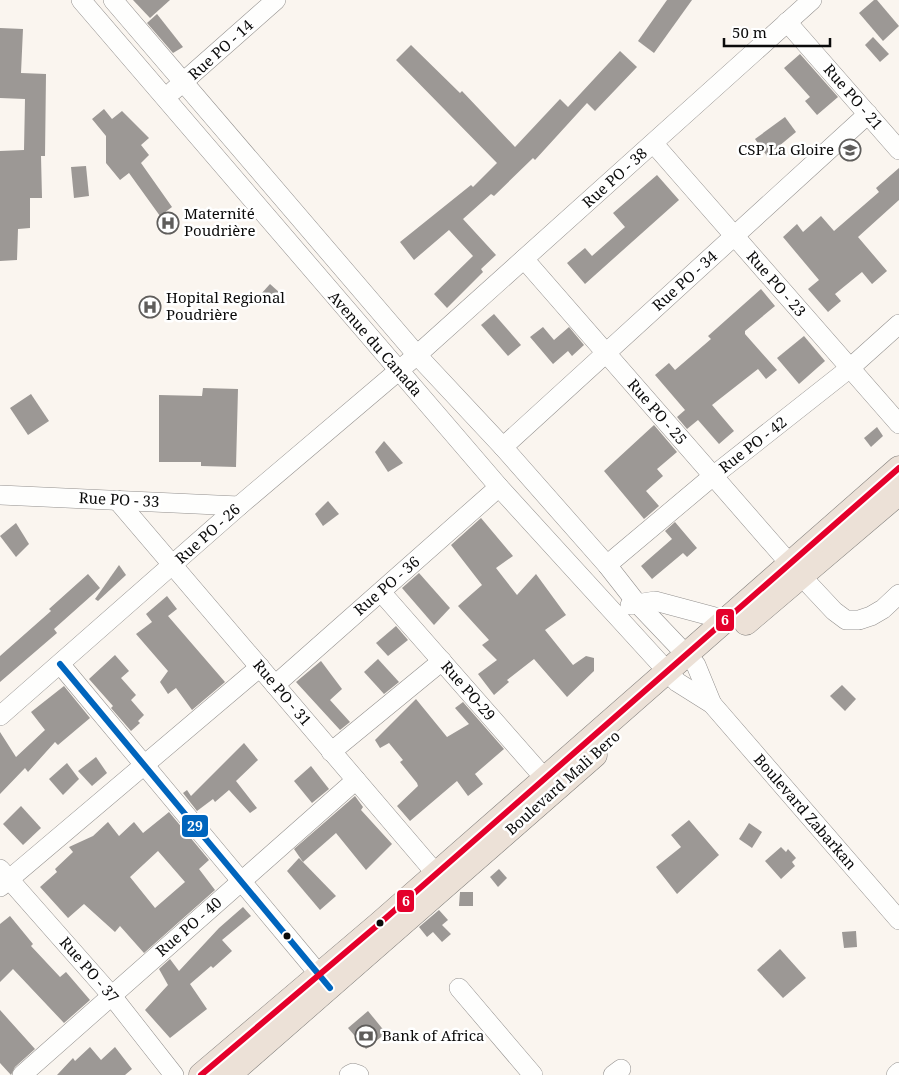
<svg xmlns="http://www.w3.org/2000/svg" width="899" height="1075" viewBox="0 0 899 1075" font-family="'Noto Serif',serif">
  <style>
    .building { fill: #9c9895; fill-rule: evenodd }
    .lines { fill: none; stroke-linecap: round; stroke-linejoin: round }
    .minor-casing { stroke: #93908e; stroke-width: 20 }
    .major-casing { stroke: #807e7b; stroke-width: 25 }
    .minor { stroke: #fefefd; stroke-width: 19 }
    .major { stroke: #ece1d7; stroke-width: 24 }
    .bus-1-casing { stroke: #fff; stroke-width: 10 }
    .bus-2-casing { stroke: #fff; stroke-width: 10 }
    .bus-1 { stroke: #0065bd; stroke-width: 6 }
    .bus-2 { stroke: #e4002b; stroke-width: 6 }
    .bus-dot { fill: #0b0b0b; stroke: #fff; stroke-width: 2 }
    .labels { text-anchor: middle; stroke-width: 5; stroke-linejoin: round; paint-order: stroke }
    .street-label { font-size: 15px; fill: #0b0b0b; stroke: #fff }
    .poi-label { font-size: 15px; fill: #0b0b0b; stroke: #fff; text-anchor: start }
    .line-badge { stroke: #fff; stroke-width: 2 }
    .badge-label { font-size: 14px; text-anchor: middle; font-weight: bold; fill: #fff }
  </style>
  <rect width="100%" height="100%" fill="#faf5ef"/>
  <g class="building">
    <path d="M 133,0 L 170,0 L 150,18 Z"/>
    <path d="M 667,0 L 692,0 L 654,53 L 638,41 Z"/>
    <path d="M 874,0 L 877,0 L 899,26 L 883,41 L 859,13 Z"/>
    <path d="M 157,14 L 183,47 L 173,53 L 147,23 Z"/>
    <path d="M 0,28 L 23,29 L 21,73 L 46,74 L 45,156 L 41,156 L 42,198 L 30,198 L 30,228 L 18,229 L 17,260 L 0,261 L 0,151 L 24,150 L 25,99 L 0,98 Z"/>
    <path d="M 873,37 L 889,54 L 880,62 L 865,45 Z"/>
    <path d="M 411,45 L 460,93 L 462,91 L 515,147 L 560,99 L 568,107 L 620,51 L 637,67 L 595,111 L 587,103 L 535,160 L 533,158 L 494,196 L 491,194 L 463,219 L 496,255 L 481,269 L 483,272 L 447,308 L 434,294 L 473,256 L 449,230 L 414,260 L 400,242 L 471,185 L 473,187 L 497,163 L 396,60 Z"/>
    <path d="M 800,54 L 838,97 L 817,115 L 805,101 L 810,97 L 784,68 Z"/>
    <path d="M 104,109 L 112,119 L 122,111 L 149,138 L 141,145 L 149,155 L 141,163 L 172,207 L 160,216 L 129,173 L 120,180 L 106,163 L 106,136 L 92,119 Z"/>
    <path d="M 785,117 L 796,132 L 767,156 L 755,139 Z"/>
    <path d="M 86,166 L 89,196 L 74,198 L 71,167 Z"/>
    <path d="M 899,168 L 899,200 L 858,237 L 887,271 L 872,284 L 862,272 L 835,294 L 841,301 L 828,312 L 808,289 L 819,280 L 783,237 L 797,224 L 803,232 L 821,216 L 834,231 L 879,192 L 876,188 Z"/>
    <path d="M 657,175 L 679,200 L 585,284 L 567,263 L 585,248 L 592,256 L 625,227 L 613,213 Z"/>
    <path d="M 270,284 L 280,293 L 270,303 L 261,294 Z"/>
    <path d="M 761,289 L 775,306 L 745,331 L 745,334 L 777,370 L 766,379 L 758,369 L 712,405 L 734,431 L 719,444 L 698,420 L 687,429 L 677,417 L 685,410 L 655,375 L 669,363 L 675,370 L 711,339 L 708,336 Z"/>
    <path d="M 494,314 L 521,345 L 508,356 L 481,325 Z"/>
    <path d="M 543,327 L 554,340 L 569,327 L 584,345 L 572,356 L 568,351 L 553,364 L 530,337 Z"/>
    <path d="M 804,336 L 825,361 L 799,384 L 777,358 Z"/>
    <path d="M 203,388 L 238,389 L 236,467 L 201,466 L 201,462 L 159,462 L 159,395 L 202,396 Z"/>
    <path d="M 31,394 L 49,421 L 28,435 L 10,408 Z"/>
    <path d="M 654,425 L 677,452 L 657,469 L 663,476 L 646,491 L 659,506 L 644,519 L 604,471 Z"/>
    <path d="M 877,427 L 883,436 L 871,447 L 864,438 Z"/>
    <path d="M 384,441 L 403,463 L 388,472 L 375,452 Z"/>
    <path d="M 328,501 L 339,514 L 323,526 L 315,514 Z"/>
    <path d="M 481,518 L 513,556 L 496,568 L 517,595 L 536,574 L 566,615 L 545,630 L 573,665 L 586,656 L 594,658 L 594,671 L 567,697 L 534,659 L 507,680 L 509,682 L 494,695 L 478,674 L 497,660 L 482,645 L 489,640 L 458,606 L 482,585 L 451,545 Z"/>
    <path d="M 675,522 L 697,548 L 687,557 L 683,553 L 652,579 L 641,566 L 672,539 L 665,531 Z"/>
    <path d="M 16,523 L 29,544 L 16,557 L 0,536 Z"/>
    <path d="M 119,565 L 126,575 L 98,601 L 95,599 Z"/>
    <path d="M 419,573 L 450,608 L 434,625 L 402,588 Z"/>
    <path d="M 88,574 L 100,588 L 54,629 L 57,633 L 0,682 L 0,656 L 51,611 L 49,609 Z"/>
    <path d="M 167,596 L 177,609 L 168,616 L 225,682 L 192,710 L 176,688 L 168,694 L 160,682 L 168,671 L 136,634 L 152,622 L 146,614 Z"/>
    <path d="M 396,626 L 408,640 L 388,656 L 376,643 Z"/>
    <path d="M 115,655 L 129,671 L 121,678 L 136,695 L 131,700 L 144,715 L 138,721 L 140,723 L 131,731 L 111,708 L 113,706 L 89,679 Z"/>
    <path d="M 378,659 L 399,682 L 384,694 L 364,672 Z"/>
    <path d="M 321,661 L 342,689 L 330,700 L 350,722 L 340,730 L 296,682 Z"/>
    <path d="M 842,685 L 856,699 L 845,711 L 830,696 Z"/>
    <path d="M 64,686 L 90,718 L 58,745 L 55,742 L 28,772 L 25,768 L 0,794 L 0,732 L 16,757 L 45,730 L 31,712 Z"/>
    <path d="M 416,699 L 447,737 L 469,724 L 455,708 L 463,702 L 504,749 L 475,774 L 483,784 L 468,796 L 457,781 L 410,821 L 397,806 L 418,786 L 417,783 L 400,762 L 403,760 L 389,743 L 380,748 L 375,740 Z"/>
    <path d="M 244,743 L 258,760 L 236,781 L 257,808 L 250,813 L 229,790 L 215,802 L 213,799 L 197,811 L 183,793 L 187,790 L 191,796 Z"/>
    <path d="M 96,757 L 107,773 L 92,786 L 78,771 Z"/>
    <path d="M 67,763 L 79,779 L 63,795 L 49,779 Z"/>
    <path d="M 311,766 L 329,789 L 312,803 L 294,781 Z"/>
    <path d="M 355,796 L 363,807 L 361,810 L 392,844 L 366,870 L 336,833 L 303,862 L 294,849 Z"/>
    <path d="M 21,806 L 41,828 L 23,845 L 3,824 Z"/>
    <path d="M 169,812 L 209,860 L 199,869 L 215,890 L 144,953 L 120,926 L 115,932 L 84,904 L 68,918 L 40,887 L 57,872 L 55,869 L 73,852 L 69,847 L 93,836 L 108,822 L 119,836 L 134,822 L 143,833 ZM 158,851 L 185,882 L 155,908 L 130,877 Z"/>
    <path d="M 689,820 L 719,855 L 677,894 L 656,867 L 681,847 L 671,835 Z"/>
    <path d="M 749,823 L 762,832 L 752,848 L 739,839 Z"/>
    <path d="M 781,847 L 786,852 L 788,849 L 796,858 L 792,862 L 795,866 L 781,879 L 765,861 Z"/>
    <path d="M 299,858 L 336,896 L 320,910 L 287,871 Z"/>
    <path d="M 499,869 L 507,878 L 498,887 L 490,877 Z"/>
    <path d="M 460,892 L 473,892 L 473,906 L 459,906 Z"/>
    <path d="M 243,907 L 251,916 L 222,940 L 232,951 L 213,968 L 211,966 L 190,984 L 207,1009 L 170,1038 L 145,1010 L 168,985 L 159,969 L 170,959 L 179,971 L 219,928 Z"/>
    <path d="M 439,910 L 448,920 L 442,925 L 451,934 L 442,942 L 433,932 L 427,937 L 419,927 Z"/>
    <path d="M 10,916 L 33,944 L 31,946 L 60,977 L 66,972 L 90,1000 L 64,1023 L 13,969 L 0,982 L 0,924 Z"/>
    <path d="M 856,931 L 857,947 L 844,948 L 842,932 Z"/>
    <path d="M 780,949 L 806,978 L 783,998 L 757,970 Z"/>
    <path d="M 0,1010 L 35,1049 L 15,1067 L 11,1075 L 0,1063 Z"/>
    <path d="M 368,1011 L 386,1033 L 366,1049 L 348,1028 Z"/>
    <path d="M 90,1047 L 101,1060 L 115,1047 L 132,1069 L 125,1075 L 57,1075 L 73,1058 L 75,1061 Z"/>
  </g>
  <g class="lines">
    <g class="minor-casing">
      <g id="minor">
        <path d="M 81,0 L 499,487 L 677,682 L 712,704 L 899,920"/>
        <path d="M 113,0 L 417,355 L 503,447 L 607,565 L 636,602 L 696,665 L 712,704"/>
        <path d="M 787,22 L 899,150"/>
        <path d="M 173,91 L 276,0"/>
        <path d="M 654,144 L 899,424"/>
        <path d="M 524,259 L 790,564 L 834,611 L 846,620 L 859,620 L 871,616 L 883,609 L 899,594"/>
        <path d="M 503,447 L 868,114"/>
        <path d="M 0,495 L 239,506"/>
        <path d="M 117,500 L 444,883"/>
        <path d="M 607,565 L 713,476 L 850,368 L 899,324"/>
        <path d="M 381,592 L 554,789"/>
        <path d="M 630,605 L 655,601 L 726,620"/>
        <path d="M 60,664 L 328,985"/>
        <path d="M 275,685 L 499,487"/>
        <path d="M 0,716 L 239,506 L 417,355 L 812,0"/>
        <path d="M 331,752 L 442,661"/>
        <path d="M 0,869 L 112,996 L 174,1075"/>
        <path d="M 0,887 L 260,667"/>
        <path d="M 459,988 L 533,1075"/>
        <path d="M 22,1075 L 356,780"/>
        <path d="M 349,1075 L 353,1073 L 359,1075"/>
        <path d="M 613,1075 L 621,1069"/>
        <path d="M 896,1075 L 899,1072"/>
      </g>
    </g>
    <g class="major-casing">
      <g id="major">
        <path d="M 746,623 L 899,493"/>
        <path d="M 201,1075 L 379,924 L 899,468"/>
        <path d="M 229,1075 L 595,755"/>
      </g>
    </g>
    <use href="#minor" class="minor"/>
    <use href="#major" class="major"/>
    <g class="bus-1-casing">
      <path id="bus-1" d="M 60,664 L 330,988"/>
    </g>
    <g class="bus-2-casing">
      <path id="bus-2" d="M 201,1075 L 379,924 L 899,468"/>
    </g>
    <use href="#bus-1" class="bus-1"/>
    <use href="#bus-2" class="bus-2"/>
  </g>
  <defs>
    <g id="school-ring" transform="scale(1.125)"><circle r="9.5" fill="#fff" stroke="#5f5d5b" stroke-width="1.5"/><path d="M0-5L7-2L0 1L-7-2ZM-4 1L0 2.5L4 1V4Q0 6-4 4Z" fill="#5f5d5b"/></g>
    <g id="hospital-ring" transform="scale(1.125)"><circle r="9.5" fill="#fff" stroke="#5f5d5b" stroke-width="1.5"/><path d="M-5-5h3v3.5h4V-5h3V5h-3V1.5h-4V5h-3Z" fill="#5f5d5b"/></g>
    <g id="bank-ring" transform="scale(1.125)"><circle r="9.5" fill="#fff" stroke="#5f5d5b" stroke-width="1.5"/><path d="M-6-4H6V4H-6ZM0-2.3a2.3 2.3 0 1 0 0 4.6a2.3 2.3 0 1 0 0-4.6Z" fill="#5f5d5b"/></g>
  </defs>
  <g fill-rule="evenodd">
    <use href="#school-ring" x="850" y="150"/>
    <use href="#hospital-ring" x="168" y="223"/>
    <use href="#hospital-ring" x="150" y="307"/>
    <use href="#bank-ring" x="366" y="1036"/>
  </g>
  <g class="bus-dot">
    <circle cx="380" cy="923" r="4.5"/>
    <circle cx="287" cy="936" r="4.5"/>
  </g>
  <g class="labels">
    <g class="street-label">
      <text transform="translate(221 50) rotate(-42)" y="5">Rue PO - 14</text>
      <text transform="translate(853 97) rotate(49)" y="5">Rue PO - 21</text>
      <text transform="translate(615 178) rotate(-42)" y="5">Rue PO - 38</text>
      <text transform="translate(685 281) rotate(-42)" y="5">Rue PO - 34</text>
      <text transform="translate(776 284) rotate(49)" y="5">Rue PO - 23</text>
      <text transform="translate(375 344) rotate(49)" y="5">Avenue du Canada</text>
      <text transform="translate(657 412) rotate(49)" y="5">Rue PO - 25</text>
      <text transform="translate(753 445) rotate(-38)" y="5">Rue PO - 42</text>
      <text transform="translate(119 500) rotate(3)" y="5">Rue PO - 33</text>
      <text transform="translate(208 534) rotate(-42)" y="5">Rue PO - 26</text>
      <text transform="translate(387 586) rotate(-41)" y="5">Rue PO - 36</text>
      <text transform="translate(468 691) rotate(49)" y="5">Rue PO-29</text>
      <text transform="translate(282 693) rotate(50)" y="5">Rue PO - 31</text>
      <text transform="translate(563 783) rotate(-42)" y="5">Boulevard Mali Bero</text>
      <text transform="translate(805 812) rotate(49)" y="5">Boulevard Zabarkan</text>
      <text transform="translate(189 927) rotate(-41)" y="5">Rue PO - 40</text>
      <text transform="translate(89 970) rotate(49)" y="5">Rue PO - 37</text>
    </g>
    <g class="poi-label">
      <text x="834" y="155" text-anchor="end">CSP La Gloire</text>
      <text x="184" y="219">Maternité<tspan x="184" dy="17">Poudrière</tspan></text>
      <text x="166" y="303">Hopital Regional<tspan x="166" dy="17">Poudrière</tspan></text>
      <text x="382" y="1041">Bank of Africa</text>
    </g>
  </g>
  <g class="line-badge">
    <rect x="715" y="608" width="20" height="24" rx="5" fill="#e4002b"/>
    <rect x="181" y="814" width="28" height="24" rx="5" fill="#0065bd"/>
    <rect x="396" y="889" width="19" height="24" rx="5" fill="#e4002b"/>
  </g>
  <g class="badge-label">
    <text x="725" y="625">6</text>
    <text x="195" y="831">29</text>
    <text x="406" y="906">6</text>
  </g>
  <path d="M724 38v8h106v-8" fill="none" stroke="#0b0b0b" stroke-width="2.5"/>
  <text x="732" y="38" font-size="15" fill="#0b0b0b" stroke="#ffffff" stroke-width="4" paint-order="stroke">50 m</text>
</svg>
